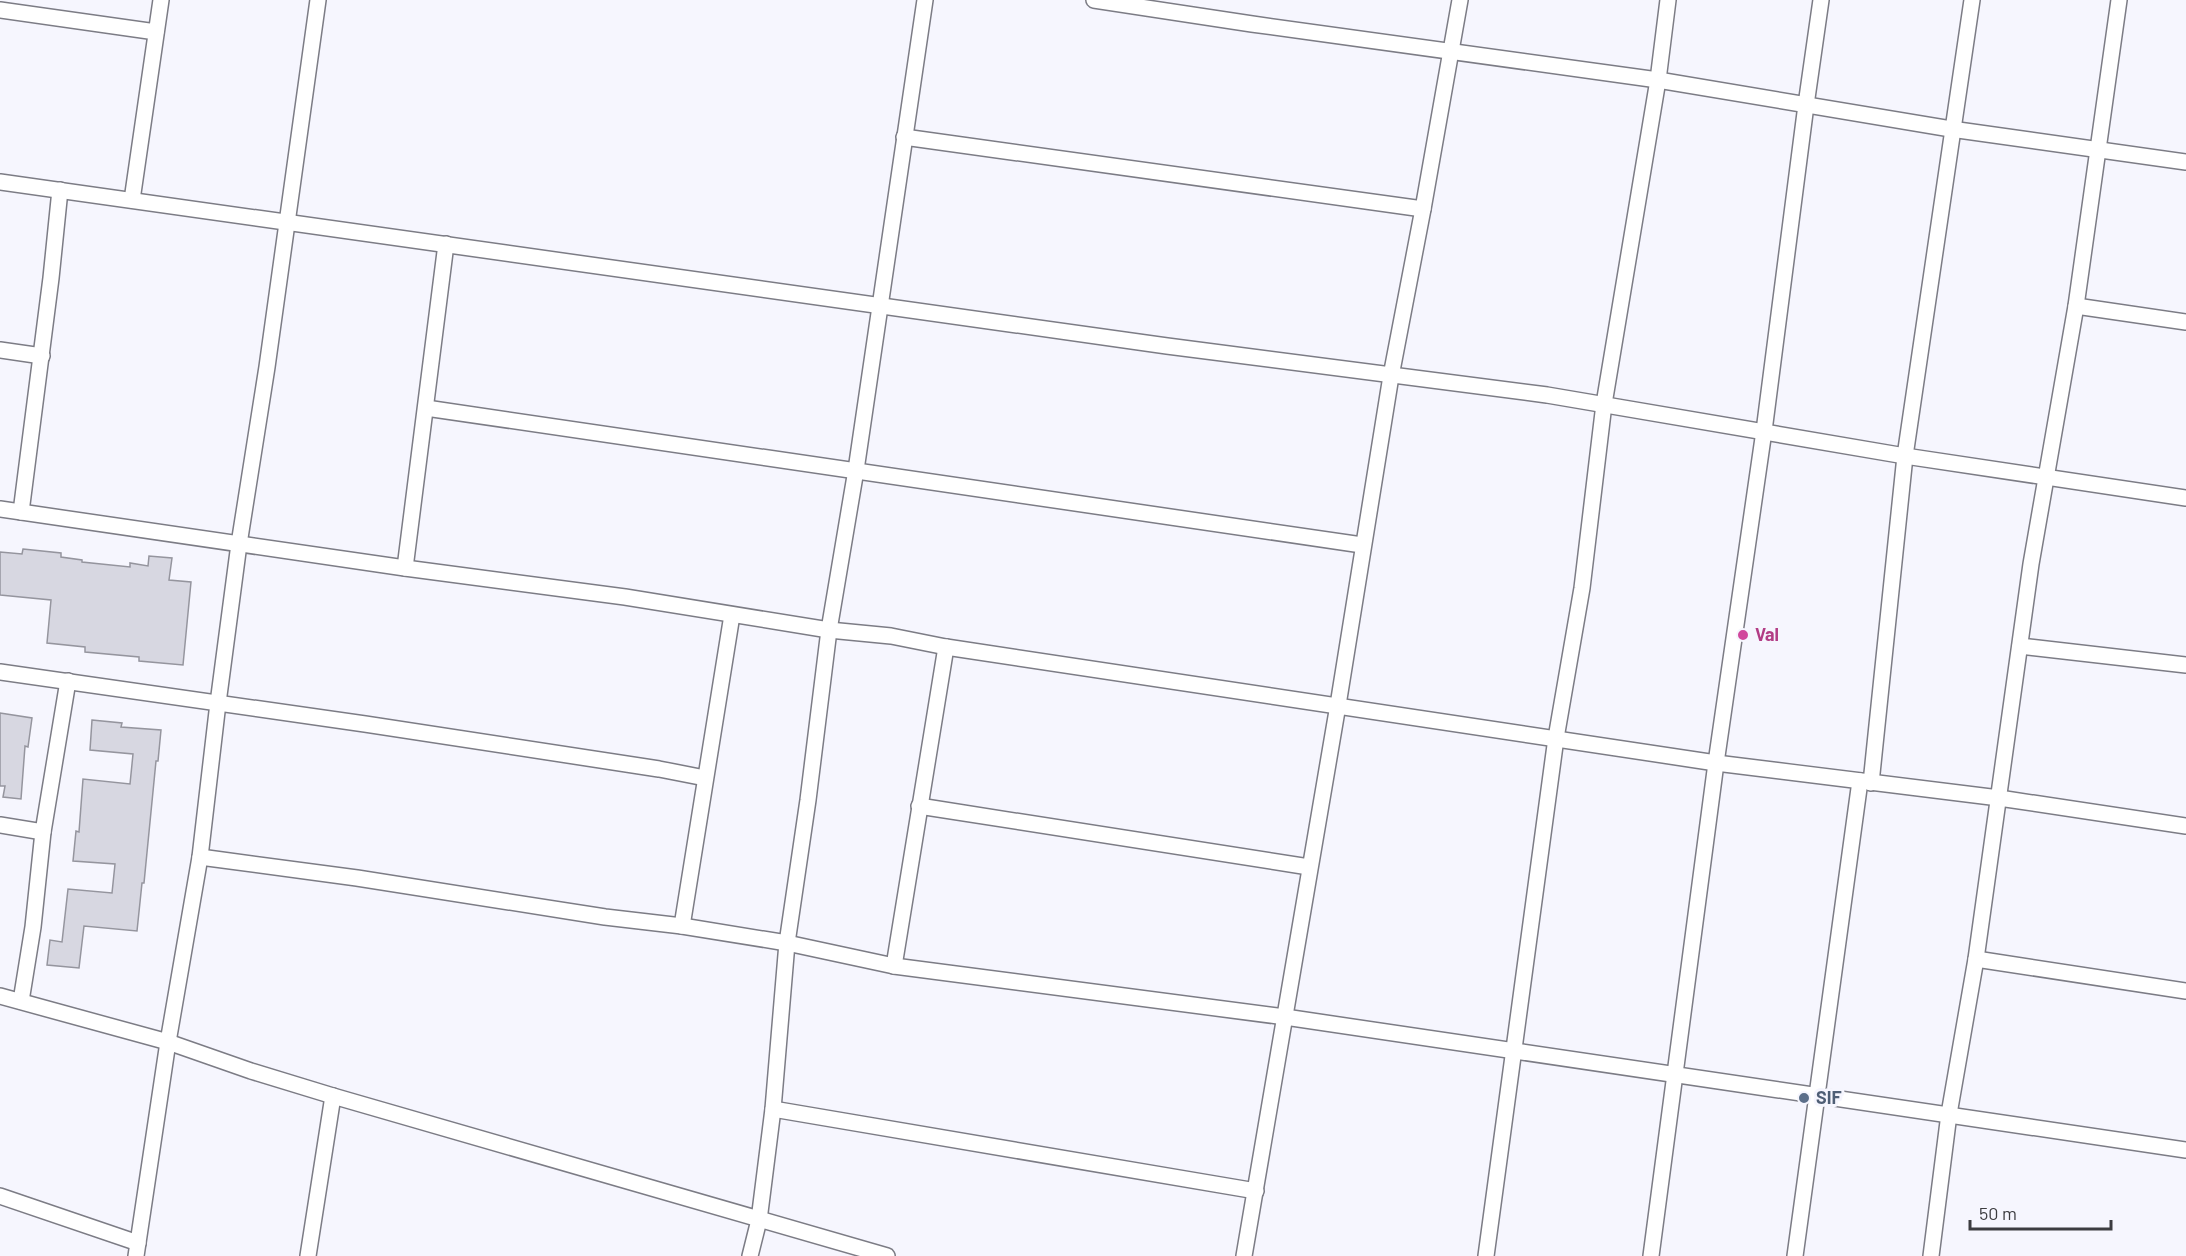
<svg xmlns="http://www.w3.org/2000/svg" width="2186" height="1256" viewBox="0 0 2186 1256" font-family="Barlow,sans-serif">
  <style>
    .building { fill: #d7d7e1; stroke: #95959e; stroke-width: 1.5 }
    .lines { fill: none; stroke-linecap: round; stroke-linejoin: round }
    .minor-casing { stroke: #7c7c85; stroke-width: 18 }
    .minor { stroke: #fff; stroke-width: 15 }
    .hotel-dot { fill: #d1479c; stroke: #f6f6fe; stroke-width: 2 }
    .service-dot { fill: #5c6f8a; stroke: #f6f6fe; stroke-width: 2 }
    .labels { text-anchor: middle; stroke-width: 6; stroke-linejoin: round; paint-order: stroke }
    .hotel-label { font-size: 18px; font-weight: bold; fill: #b23c85; stroke: #f6f6fe; text-anchor: start }
    .service-label { font-size: 18px; font-weight: bold; fill: #4e5e75; stroke: #f6f6fe; text-anchor: start }
  </style>
  <rect width="100%" height="100%" fill="#f6f6fe"/>
  <g class="building">
    <path d="M 23,549 L 61,553 L 61,557 L 82,560 L 82,562 L 130,567 L 130,563 L 148,566 L 149,556 L 172,558 L 169,580 L 191,582 L 183,665 L 139,661 L 139,657 L 85,652 L 85,647 L 47,643 L 51,600 L 0,595 L 0,552 L 22,554 Z"/>
    <path d="M 0,713 L 32,718 L 28,747 L 25,746 L 21,799 L 3,797 L 5,786 L 0,786 Z"/>
    <path d="M 92,720 L 122,723 L 121,727 L 161,730 L 158,761 L 156,761 L 144,883 L 142,883 L 137,931 L 84,926 L 79,968 L 47,965 L 50,940 L 62,942 L 68,889 L 112,893 L 115,864 L 73,861 L 76,831 L 79,832 L 83,779 L 130,784 L 133,754 L 90,750 Z"/>
  </g>
  <g class="lines">
    <g class="minor-casing">
      <g id="minor">
        <path d="M 1094,0 L 1252,24 L 1658,80 L 1951,129 L 2186,162"/>
        <path d="M 0,10 L 156,32"/>
        <path d="M 904,137 L 1423,209"/>
        <path d="M 0,182 L 1167,346 L 1547,395 L 1905,456 L 2186,498"/>
        <path d="M 132,200 L 161,0"/>
        <path d="M 2076,306 L 2186,322"/>
        <path d="M 0,350 L 42,356"/>
        <path d="M 426,408 L 1362,545"/>
        <path d="M 0,509 L 405,568 L 625,597 L 829,630 L 891,636 L 946,647 L 1716,763 L 1999,798 L 2186,826"/>
        <path d="M 21,512 L 51,278 L 60,190"/>
        <path d="M 405,568 L 446,244"/>
        <path d="M 2020,646 L 2186,665"/>
        <path d="M 0,672 L 365,724 L 659,769 L 705,778"/>
        <path d="M 1871,783 L 1905,456 L 1972,0"/>
        <path d="M 919,806 L 1309,867"/>
        <path d="M 0,825 L 43,832"/>
        <path d="M 200,857 L 357,878 L 605,917 L 682,926 L 787,943 L 894,966 L 1285,1017 L 2186,1150"/>
        <path d="M 682,926 L 732,615"/>
        <path d="M 1976,959 L 2186,991"/>
        <path d="M 894,966 L 946,647"/>
        <path d="M 0,996 L 168,1042 L 251,1071 L 333,1096 L 887,1256"/>
        <path d="M 21,1001 L 33,927 L 43,832 L 68,681"/>
        <path d="M 773,1109 L 1256,1191"/>
        <path d="M 0,1196 L 138,1243"/>
        <path d="M 136,1256 L 168,1042 L 200,857 L 218,703 L 239,544 L 267,367 L 318,0"/>
        <path d="M 308,1256 L 333,1096"/>
        <path d="M 750,1256 L 759,1220 L 773,1109 L 787,943 L 808,800 L 829,630 L 856,470 L 925,0"/>
        <path d="M 1244,1256 L 1338,705 L 1391,376 L 1423,209 L 1460,0"/>
        <path d="M 1486,1256 L 1556,738 L 1582,588 L 1604,404 L 1658,80 L 1668,0"/>
        <path d="M 1651,1256 L 1716,763 L 1764,431 L 1806,105 L 1821,0"/>
        <path d="M 1795,1256 L 1860,781"/>
        <path d="M 1931,1256 L 1949,1114 L 1976,959 L 2031,564 L 2076,306 L 2119,0"/>
      </g>
    </g>
    <use href="#minor" class="minor"/>
  </g>
  <circle class="hotel-dot" cx="1743" cy="635" r="6"/>
  <circle class="service-dot" cx="1804" cy="1098" r="6"/>
  <g class="labels">
    <g class="hotel-label">
      <text x="1755" y="641">Val</text>
    </g>
    <g class="service-label">
      <text x="1816" y="1104">SIF</text>
    </g>
  </g>
  <path d="M1970 1220v9h141v-9" fill="none" stroke="#3c3c40" stroke-width="3"/>
  <text x="1979" y="1220" font-size="18" fill="#3c3c40" stroke="#f6f6fe" stroke-width="4.5" paint-order="stroke">50 m</text>
</svg>
